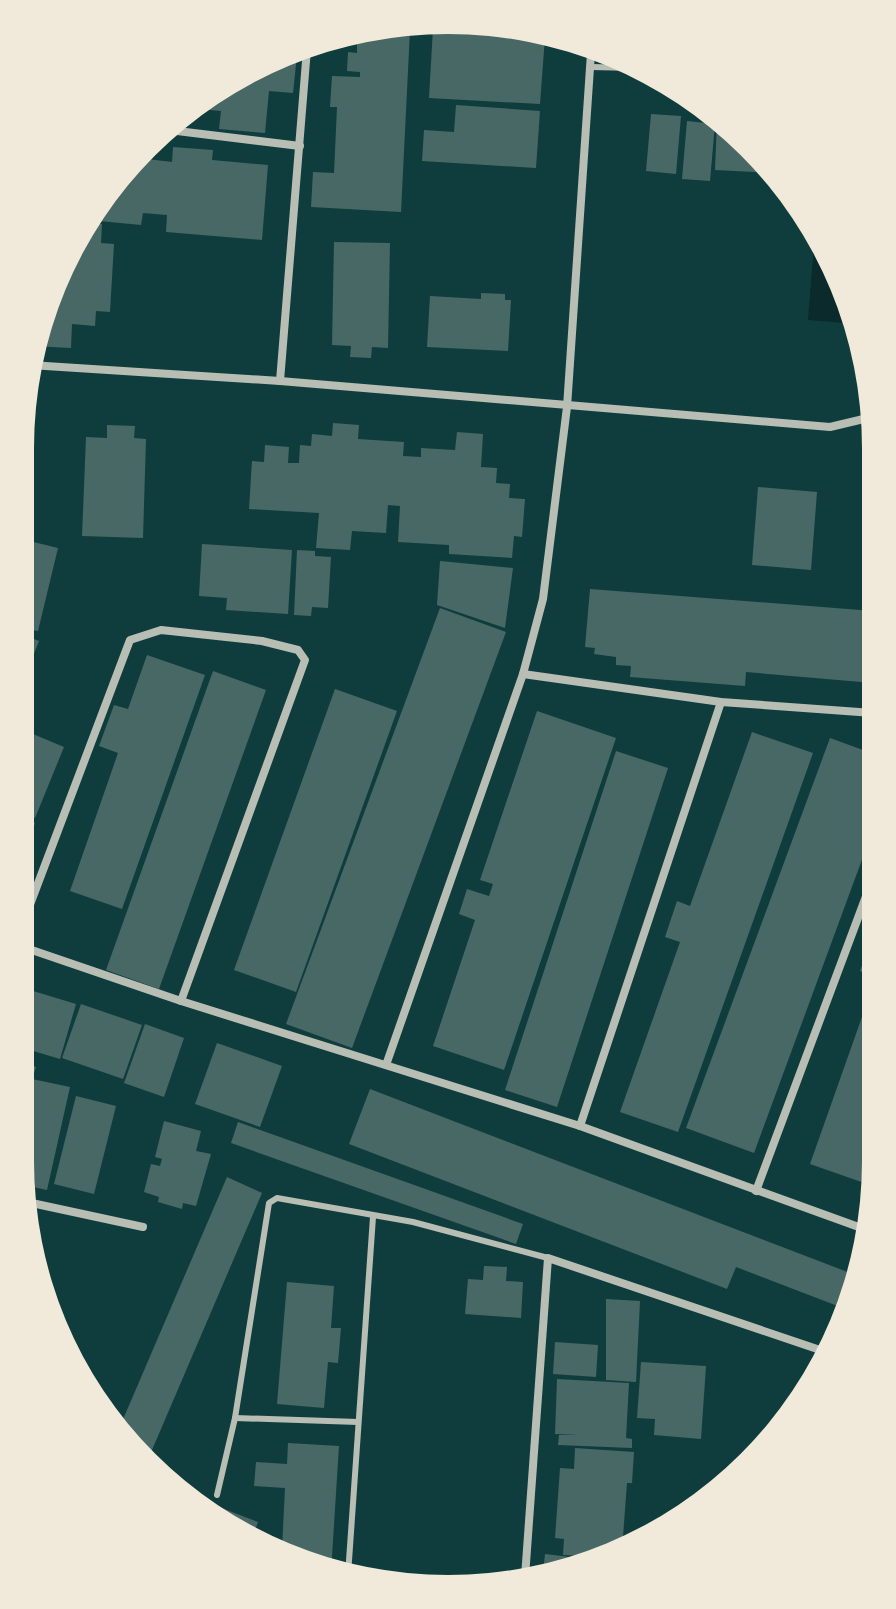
<svg xmlns="http://www.w3.org/2000/svg" width="896" height="1609" viewBox="0 0 896 1609" font-family="Rubik,sans-serif">
  <style>
    .water { fill: #0a2a2b }
    .building { fill: #486865 }
    .lines { fill: none; stroke-linecap: round; stroke-linejoin: round }
    .service { stroke: #b8beb3; stroke-width: 6 }
    .minor { stroke: #b8beb3; stroke-width: 8 }
  </style>
  <rect width="100%" height="100%" fill="#0f3d3e"/>
  <path class="water" d="M 815,232 L 853,310 L 856,324 L 808,320 Z"/>
  <g class="building">
    <path d="M 504,24 L 545,37 L 540,104 L 429,98 L 433,28 Z"/>
    <path d="M 410,30 L 401,212 L 311,207 L 313,172 L 334,173 L 337,107 L 330,107 L 332,76 L 360,77 L 360,72 L 347,71 L 348,52 L 357,53 L 357,43 L 324,41 L 338,34 Z"/>
    <path d="M 297,55 L 293,93 L 269,91 L 265,133 L 219,129 L 221,111 L 188,108 Z"/>
    <path d="M 456,105 L 540,111 L 536,168 L 422,161 L 424,130 L 454,132 Z"/>
    <path d="M 651,114 L 681,116 L 676,174 L 646,171 Z"/>
    <path d="M 717,120 L 750,145 L 774,173 L 715,170 Z"/>
    <path d="M 687,121 L 715,124 L 710,181 L 682,179 Z"/>
    <path d="M 173,147 L 213,150 L 212,160 L 268,165 L 262,240 L 166,232 L 167,215 L 143,213 L 141,225 L 89,220 L 148,154 L 147,159 L 172,162 Z"/>
    <path d="M 87,223 L 102,224 L 101,243 L 114,244 L 110,312 L 96,311 L 95,326 L 72,324 L 71,348 L 33,346 L 78,234 Z"/>
    <path d="M 334,242 L 390,243 L 388,348 L 372,347 L 371,358 L 350,357 L 351,346 L 332,345 Z"/>
    <path d="M 481,293 L 505,294 L 505,300 L 511,300 L 508,351 L 427,347 L 430,296 L 481,299 Z"/>
    <path d="M 333,423 L 359,425 L 358,439 L 404,442 L 403,456 L 421,457 L 421,448 L 455,450 L 457,432 L 483,434 L 481,467 L 497,468 L 496,483 L 510,484 L 509,498 L 525,499 L 522,537 L 514,536 L 512,558 L 449,554 L 449,545 L 398,542 L 400,506 L 388,505 L 386,533 L 352,531 L 350,550 L 316,548 L 319,513 L 249,509 L 252,461 L 264,462 L 265,445 L 289,447 L 288,463 L 299,463 L 300,445 L 311,446 L 312,434 L 332,436 Z"/>
    <path d="M 107,425 L 135,426 L 134,438 L 146,439 L 143,538 L 82,536 L 86,437 L 107,438 Z"/>
    <path d="M 758,487 L 817,492 L 811,570 L 752,565 Z"/>
    <path d="M 21,539 L 58,548 L 38,631 L 21,628 Z"/>
    <path d="M 202,544 L 292,550 L 288,614 L 226,610 L 227,598 L 199,596 Z"/>
    <path d="M 297,550 L 315,551 L 315,556 L 331,557 L 328,608 L 312,607 L 311,616 L 294,615 Z"/>
    <path d="M 440,561 L 513,568 L 505,628 L 437,605 Z"/>
    <path d="M 590,589 L 873,611 L 873,683 L 746,672 L 745,686 L 630,677 L 631,666 L 616,665 L 616,657 L 594,654 L 595,648 L 585,647 Z"/>
    <path d="M 440,608 L 506,632 L 352,1048 L 286,1024 Z"/>
    <path d="M 21,634 L 39,641 L 21,686 Z"/>
    <path d="M 147,655 L 205,675 L 122,909 L 70,891 L 118,753 L 99,746 L 114,705 L 128,709 Z"/>
    <path d="M 213,671 L 266,690 L 159,989 L 106,970 Z"/>
    <path d="M 335,689 L 397,711 L 296,992 L 234,970 Z"/>
    <path d="M 537,711 L 616,738 L 504,1070 L 433,1046 L 475,920 L 459,914 L 467,889 L 489,896 L 493,884 L 480,880 Z"/>
    <path d="M 21,729 L 64,747 L 35,818 L 20,812 Z"/>
    <path d="M 752,732 L 813,753 L 678,1132 L 620,1112 L 680,942 L 665,937 L 677,901 L 690,906 Z"/>
    <path d="M 830,738 L 874,754 L 874,827 L 754,1153 L 686,1128 Z"/>
    <path d="M 616,751 L 668,768 L 557,1107 L 505,1090 Z"/>
    <path d="M 20,817 L 35,823 L 21,858 L 20,858 Z"/>
    <path d="M 874,934 L 874,976 L 860,971 Z"/>
    <path d="M 874,983 L 875,1171 L 870,1185 L 810,1164 Z"/>
    <path d="M 20,987 L 76,1004 L 60,1059 L 20,1047 Z"/>
    <path d="M 81,1004 L 142,1025 L 123,1079 L 62,1058 Z"/>
    <path d="M 145,1024 L 184,1038 L 164,1097 L 124,1083 Z"/>
    <path d="M 217,1043 L 282,1066 L 260,1127 L 195,1104 Z"/>
    <path d="M 20,1063 L 36,1067 L 32,1079 L 70,1087 L 47,1190 L 24,1185 L 20,1134 L 31,1084 L 25,1103 L 20,1101 Z"/>
    <path d="M 370,1089 L 858,1276 L 853,1298 L 848,1310 L 736,1267 L 727,1289 L 349,1144 Z"/>
    <path d="M 76,1096 L 116,1106 L 94,1194 L 54,1184 Z"/>
    <path d="M 164,1121 L 201,1131 L 196,1151 L 211,1154 L 196,1206 L 183,1203 L 182,1209 L 158,1202 L 159,1197 L 144,1192 L 151,1164 L 160,1166 L 162,1159 L 155,1157 Z"/>
    <path d="M 238,1122 L 523,1224 L 516,1244 L 231,1143 Z"/>
    <path d="M 227,1177 L 262,1193 L 149,1457 L 118,1431 Z"/>
    <path d="M 874,1184 L 875,1189 L 870,1212 L 865,1210 Z"/>
    <path d="M 484,1266 L 507,1267 L 506,1281 L 523,1282 L 521,1318 L 465,1314 L 468,1279 L 483,1280 Z"/>
    <path d="M 287,1282 L 334,1286 L 331,1328 L 341,1328 L 338,1363 L 328,1362 L 324,1408 L 277,1404 Z"/>
    <path d="M 606,1299 L 640,1301 L 636,1382 L 606,1380 Z"/>
    <path d="M 555,1342 L 598,1345 L 596,1377 L 553,1374 Z"/>
    <path d="M 641,1362 L 706,1366 L 701,1439 L 654,1435 L 655,1419 L 637,1418 Z"/>
    <path d="M 557,1379 L 629,1383 L 626,1438 L 632,1439 L 632,1448 L 558,1445 L 559,1435 L 579,1435 L 555,1434 Z"/>
    <path d="M 288,1443 L 339,1446 L 331,1572 L 282,1549 L 285,1488 L 254,1486 L 256,1462 L 287,1464 Z"/>
    <path d="M 575,1448 L 634,1452 L 632,1483 L 627,1483 L 622,1550 L 611,1557 L 563,1555 L 564,1539 L 555,1538 L 560,1468 L 574,1469 Z"/>
    <path d="M 219,1507 L 258,1522 L 253,1536 L 214,1519 Z"/>
    <path d="M 545,1554 L 596,1560 L 543,1573 Z"/>
  </g>
  <g class="lines">
    <g class="service">
      <path d="M 591,67 L 634,68"/>
      <path d="M 235,1418 L 358,1422"/>
      <path d="M 217,1495 L 235,1418 L 269,1203 L 277,1198 L 413,1222 L 548,1258"/>
      <path d="M 348,1575 L 373,1217"/>
    </g>
    <g class="minor">
      <path d="M 169,130 L 300,146"/>
      <path d="M 30,365 L 280,381 L 830,427 L 872,417"/>
      <path d="M 280,381 L 307,49"/>
      <path d="M 523,674 L 721,702 L 873,713"/>
      <path d="M 20,931 L 130,640 L 161,630 L 262,641 L 298,650 L 305,660 L 181,1001"/>
      <path d="M 20,946 L 181,1001 L 580,1126 L 867,1230"/>
      <path d="M 386,1065 L 523,674 L 543,599 L 567,407 L 591,53"/>
      <path d="M 580,1126 L 721,702"/>
      <path d="M 756,1191 L 874,875"/>
      <path d="M 27,1202 L 143,1227"/>
      <path d="M 525,1577 L 548,1258 L 829,1353"/>
    </g>
  </g>
  <path d="M0 0H896V1609H0ZM448 34H448A414 414 0 0 1 862 448V1161A414 414 0 0 1 448 1575H448A414 414 0 0 1 34 1161V448A414 414 0 0 1 448 34Z" fill="#f1e9da" fill-rule="evenodd"/>
</svg>
